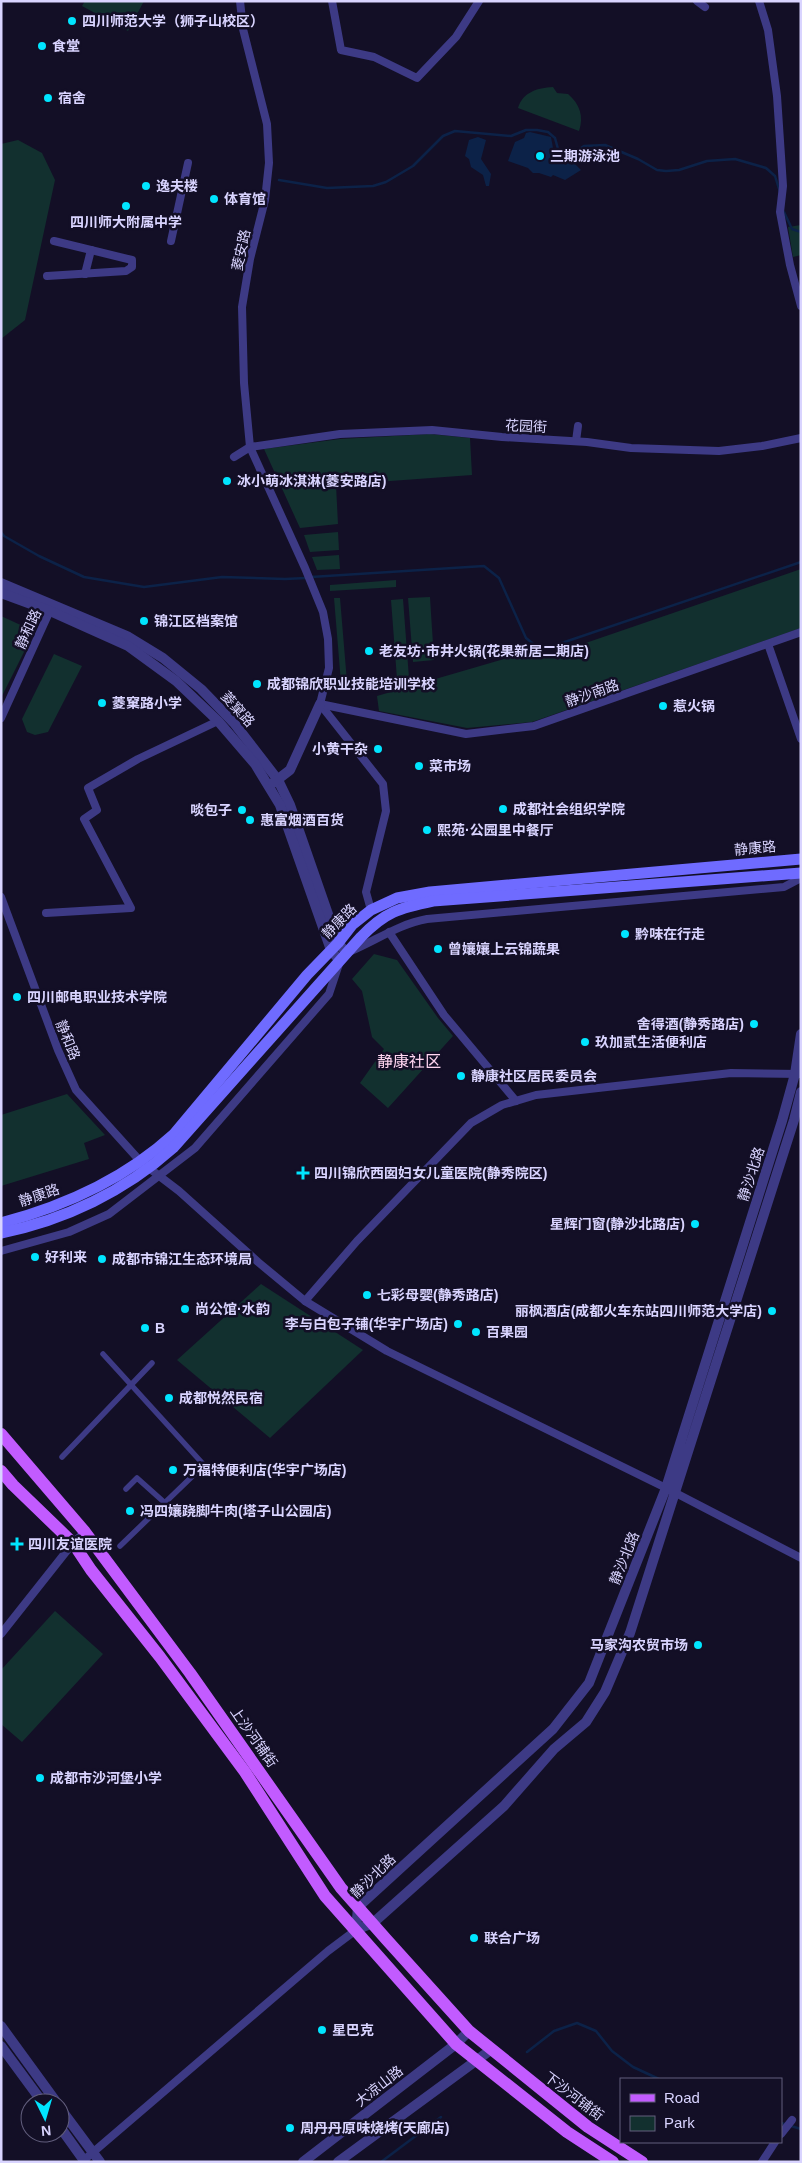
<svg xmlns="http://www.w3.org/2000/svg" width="802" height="2163" viewBox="0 0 802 2163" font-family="Arial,'Noto Sans SC',sans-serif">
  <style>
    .green { fill: #12302f }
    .water { fill: #0c2248 }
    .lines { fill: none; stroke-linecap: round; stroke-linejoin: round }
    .stream { stroke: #0c2248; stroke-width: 2.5 }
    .pedestrian { stroke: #3d3a85; stroke-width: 5.5 }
    .minor { stroke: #3d3a85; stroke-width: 8 }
    .tertiary { stroke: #3d3a85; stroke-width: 10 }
    .secondary { stroke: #6f6bff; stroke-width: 11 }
    .primary { stroke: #c25bff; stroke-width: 12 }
    .poi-dot { fill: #00e5ff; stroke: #130f26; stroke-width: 2 }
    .labels { text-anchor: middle; stroke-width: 5; stroke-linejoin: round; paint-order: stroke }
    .poi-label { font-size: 14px; font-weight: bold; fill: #d9d4ff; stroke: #130f26; text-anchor: start }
    .street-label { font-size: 14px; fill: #d9d4ff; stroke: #130f26 }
    .quarter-label { font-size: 16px; fill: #ffd6f0; stroke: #130f26 }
  </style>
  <rect width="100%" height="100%" fill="#130f26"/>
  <g class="green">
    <path d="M 85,1 L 144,1 L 128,31 L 82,6 Z"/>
    <path d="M 553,87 L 557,93 L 568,94 C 580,104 584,117 579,131 L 518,108 C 523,92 537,88 553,87 Z"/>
    <path d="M 18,140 L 42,153 L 55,180 L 25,320 L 1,339 L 1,144 Z"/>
    <path d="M 801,225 L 801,255 L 793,257 L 788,227 Z"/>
    <path d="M 430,434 L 470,438 L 472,475 L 336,485 L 338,524 L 300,528 L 264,449 L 340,439 Z"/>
    <path d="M 338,532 L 339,550 L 310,552 L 304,535 Z"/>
    <path d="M 339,555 L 340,569 L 317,570 L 312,557 Z"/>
    <path d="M 801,569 L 801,628 L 532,722 L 467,728 L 379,711 L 377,696 L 531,651 L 542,658 Z"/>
    <path d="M 396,580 L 396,587 L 330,591 L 330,585 Z"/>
    <path d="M 430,597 L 434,660 L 413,662 L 408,598 Z"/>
    <path d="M 334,598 L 340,598 L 347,682 L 341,683 Z"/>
    <path d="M 403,599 L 409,678 L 397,679 L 391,600 Z"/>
    <path d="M 1,616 L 25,627 L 29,642 L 1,698 Z"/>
    <path d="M 54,654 L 82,666 L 48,732 L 35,735 L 27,732 L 22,719 Z"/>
    <path d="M 374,954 L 397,960 L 438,1018 L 453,1036 L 388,1108 L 360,1083 L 384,1049 L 372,1037 L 362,991 L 352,979 Z"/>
    <path d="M 67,1094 L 105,1135 L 84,1143 L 89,1159 L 1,1186 L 1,1115 Z"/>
    <path d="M 261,1284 L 363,1350 L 270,1438 L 177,1360 Z"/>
    <path d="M 55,1611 L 103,1654 L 22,1742 L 1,1724 L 1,1670 Z"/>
  </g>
  <g class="water">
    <path d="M 530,132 L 551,137 L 553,148 L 559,155 L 573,156 L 575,164 L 581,170 L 565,180 L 553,175 L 551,177 L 539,173 L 533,173 L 528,168 L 508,161 L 515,142 L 524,138 L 526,133 Z"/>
    <path d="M 478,137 L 486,140 L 481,159 L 491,174 L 489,186 L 486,186 L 483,175 L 471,167 L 469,159 L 465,156 L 469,140 Z"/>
  </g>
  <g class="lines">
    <g class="stream">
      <path d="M 279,180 L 327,188 L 373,186 L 386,182 L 413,166 L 443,136 L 455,131 L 511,136 L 526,130 L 537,130 L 548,132 L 555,138 L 558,149 L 565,153 L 572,154 L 584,146 L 605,145 L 638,159 L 657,170 L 666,171 L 679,170 L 707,161 L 735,159 L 766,168 L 775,176 L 780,192"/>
      <path d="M 784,212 L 792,229 L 801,232"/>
      <path d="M 1,532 L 4,536 L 39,556 L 84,577 L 144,587 L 222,577 L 285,579 L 306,578"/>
      <path d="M 311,577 L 484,566 L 499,578 L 526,638 L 541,650 L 801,562"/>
      <path d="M 527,2052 L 554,2031 L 577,2023 L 596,2031 L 612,2051 L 633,2067 L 659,2079"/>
      <path d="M 781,2123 L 801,2129"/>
      <path d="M 381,2162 L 441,2117"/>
    </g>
    <g class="pedestrian">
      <path d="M 103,1354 L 204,1465 L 120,1546"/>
      <path d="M 62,1457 L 152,1363"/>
      <path d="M 126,1489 L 137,1478 L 165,1503"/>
    </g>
    <g class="minor">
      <path d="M 240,1 L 243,29 L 267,124 L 269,163 L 265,200 L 250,259 L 242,307 L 244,383 L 250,447 L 305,568 L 323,612 L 328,639 L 329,668 L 320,704 L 383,784 L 386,811 L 366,892 L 371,910"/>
      <path d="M 332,1 L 341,50 L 374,57 L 417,78 L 456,37 L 479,1"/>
      <path d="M 697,1 L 705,7"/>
      <path d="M 759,1 L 768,30 L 777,96 L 783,186 L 780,212 L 790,265 L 801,306"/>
      <path d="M 171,241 L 188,163"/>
      <path d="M 85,274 L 91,250"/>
      <path d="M 47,276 L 126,271 L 132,267 L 132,260 L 54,241"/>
      <path d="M 576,441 L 578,426"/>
      <path d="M 234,457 L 250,447 L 340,434 L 432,430 L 502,437 L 587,442 L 631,448 L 719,451 L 762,446 L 801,438"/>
      <path d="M 768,644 L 801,739"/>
      <path d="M 320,704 L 466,734 L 534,726 L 801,632"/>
      <path d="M 1,718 L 52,606"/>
      <path d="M 1,897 L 58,1050 L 76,1090 L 141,1162 L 179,1191 L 258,1262 L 305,1301 L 387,1351 L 666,1488 L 801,1558"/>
      <path d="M 46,913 L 131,908 L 84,819 L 97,810 L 88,788 L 138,759 L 218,721"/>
      <path d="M 389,932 L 444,1015 L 516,1101"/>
      <path d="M 351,951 C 377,940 399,924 427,919 L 784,887 L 801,878"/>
      <path d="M 1,1251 L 69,1232 L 109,1214 L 195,1148 L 329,994 L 339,964"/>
      <path d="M 305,1301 L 357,1241 L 471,1123 L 502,1105 L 536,1095 L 731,1073 L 801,1074"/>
      <path d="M 1,1634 L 73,1543 L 85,1532"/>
      <path d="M 781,2134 L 792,2120"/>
      <path d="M 84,2160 L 328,1951 L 356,1930"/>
      <path d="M 762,2162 L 775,2142"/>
    </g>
    <g class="tertiary">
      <path d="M 1,583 L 127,636 L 163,658 L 201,689 L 234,723 L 278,780 L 290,805 L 338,943 L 347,953"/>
      <path d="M 1,593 L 50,611 L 128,646 L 176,681 L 218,721 L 255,764 L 280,805 L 331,950 L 339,960"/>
      <path d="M 273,783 L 290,770 L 320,704"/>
      <path d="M 801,1034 L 795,1074 L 782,1121 L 666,1488 L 589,1683 L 553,1729 L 358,1907 L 356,1930 L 373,1923 L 504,1806 L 554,1749 L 586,1722 L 605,1692 L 630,1633 L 794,1120 L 801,1092"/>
      <path d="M 1,2026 L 57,2103"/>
      <path d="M 1,2046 L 43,2103"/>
      <path d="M 60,2108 L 100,2162"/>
      <path d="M 60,2127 L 85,2162"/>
      <path d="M 303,2162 L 456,2044 L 469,2031"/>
      <path d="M 338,2162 L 492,2049"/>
    </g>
    <g class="secondary">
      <path d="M 1,1223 C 65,1206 125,1179 174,1134 L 307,975 L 338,943 L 352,925 L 371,910 L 397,898 L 430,892 L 801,859"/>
      <path d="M 1,1233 C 65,1220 125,1191 173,1148 L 361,937 C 385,912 399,908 433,901 L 801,873"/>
    </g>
    <g class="primary">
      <path d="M 1,1434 L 85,1532 L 190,1673 L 341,1888 L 386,1939 L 469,2031 L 588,2127 L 642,2162"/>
      <path d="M 1,1471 L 13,1485 L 73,1543 L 91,1570 L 160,1657 L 245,1772 L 325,1896 L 456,2044 L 567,2132 L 613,2162"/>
    </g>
  </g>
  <g class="poi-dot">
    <circle cx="72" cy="21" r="5"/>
    <circle cx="42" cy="46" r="5"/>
    <circle cx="48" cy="98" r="5"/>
    <circle cx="540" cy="156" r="5"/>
    <circle cx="146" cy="186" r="5"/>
    <circle cx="214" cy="199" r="5"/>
    <circle cx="126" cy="206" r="5"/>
    <circle cx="227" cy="481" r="5"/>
    <circle cx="144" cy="621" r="5"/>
    <circle cx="369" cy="651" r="5"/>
    <circle cx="257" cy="684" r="5"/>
    <circle cx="102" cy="703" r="5"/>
    <circle cx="663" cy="706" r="5"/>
    <circle cx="378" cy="749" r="5"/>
    <circle cx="419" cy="766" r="5"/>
    <circle cx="503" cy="809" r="5"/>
    <circle cx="242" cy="810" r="5"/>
    <circle cx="250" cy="820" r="5"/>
    <circle cx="427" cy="830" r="5"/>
    <circle cx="625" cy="934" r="5"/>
    <circle cx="438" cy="949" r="5"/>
    <circle cx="17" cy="997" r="5"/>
    <circle cx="754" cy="1024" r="5"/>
    <circle cx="585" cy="1042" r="5"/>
    <circle cx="461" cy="1076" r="5"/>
    <path d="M300.5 1165.5h5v5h5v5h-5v5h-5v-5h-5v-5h5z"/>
    <circle cx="695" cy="1224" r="5"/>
    <circle cx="35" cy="1257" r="5"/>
    <circle cx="102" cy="1259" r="5"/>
    <circle cx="367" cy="1295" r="5"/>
    <circle cx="185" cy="1309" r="5"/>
    <circle cx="772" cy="1311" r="5"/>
    <circle cx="458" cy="1324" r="5"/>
    <circle cx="145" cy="1328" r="5"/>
    <circle cx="476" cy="1332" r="5"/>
    <circle cx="169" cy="1398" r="5"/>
    <circle cx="173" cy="1470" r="5"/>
    <circle cx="130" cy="1511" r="5"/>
    <path d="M14.5 1536.5h5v5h5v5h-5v5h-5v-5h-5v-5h5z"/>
    <circle cx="698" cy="1645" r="5"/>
    <circle cx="40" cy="1778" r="5"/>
    <circle cx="474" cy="1938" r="5"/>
    <circle cx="322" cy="2030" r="5"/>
    <circle cx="290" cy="2128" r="5"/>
  </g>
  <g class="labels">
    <g class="poi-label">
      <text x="82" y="26">四川师范大学（狮子山校区）</text>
      <text x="52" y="51">食堂</text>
      <text x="58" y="103">宿舍</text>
      <text x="550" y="161">三期游泳池</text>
      <text x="156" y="191">逸夫楼</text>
      <text x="224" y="204">体育馆</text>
      <text x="126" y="227" text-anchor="middle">四川师大附属中学</text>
      <text x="237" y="486">冰小萌冰淇淋(菱安路店)</text>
      <text x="154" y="626">锦江区档案馆</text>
      <text x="379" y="656">老友坊·市井火锅(花果新居二期店)</text>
      <text x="267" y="689">成都锦欣职业技能培训学校</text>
      <text x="112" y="708">菱窠路小学</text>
      <text x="673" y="711">惹火锅</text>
      <text x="368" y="754" text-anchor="end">小黄干杂</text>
      <text x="429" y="771">菜市场</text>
      <text x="513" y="814">成都社会组织学院</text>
      <text x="232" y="815" text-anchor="end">啖包子</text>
      <text x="260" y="825">惠富烟酒百货</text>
      <text x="437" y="835">熙苑·公园里中餐厅</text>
      <text x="635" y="939">黔味在行走</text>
      <text x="448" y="954">曾孃孃上云锦蔬果</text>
      <text x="27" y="1002">四川邮电职业技术学院</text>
      <text x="744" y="1029" text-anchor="end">舍得酒(静秀路店)</text>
      <text x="595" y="1047">玖加贰生活便利店</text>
      <text x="471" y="1081">静康社区居民委员会</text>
      <text x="314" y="1178">四川锦欣西囡妇女儿童医院(静秀院区)</text>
      <text x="685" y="1229" text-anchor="end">星辉门窗(静沙北路店)</text>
      <text x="45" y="1262">好利来</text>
      <text x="112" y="1264">成都市锦江生态环境局</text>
      <text x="377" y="1300">七彩母婴(静秀路店)</text>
      <text x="195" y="1314">尚公馆·水韵</text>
      <text x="762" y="1316" text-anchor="end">丽枫酒店(成都火车东站四川师范大学店)</text>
      <text x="448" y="1329" text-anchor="end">李与白包子铺(华宇广场店)</text>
      <text x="155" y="1333">B</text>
      <text x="486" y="1337">百果园</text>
      <text x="179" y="1403">成都悦然民宿</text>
      <text x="183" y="1475">万福特便利店(华宇广场店)</text>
      <text x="140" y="1516">冯四孃跷脚牛肉(塔子山公园店)</text>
      <text x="28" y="1549">四川友谊医院</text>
      <text x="688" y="1650" text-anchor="end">马家沟农贸市场</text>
      <text x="50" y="1783">成都市沙河堡小学</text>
      <text x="484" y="1943">联合广场</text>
      <text x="332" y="2035">星巴克</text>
      <text x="300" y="2133">周丹丹原味烧烤(天廊店)</text>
    </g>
    <g class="street-label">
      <text transform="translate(241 250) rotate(-78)" y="5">菱安路</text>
      <text transform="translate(526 426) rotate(3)" y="5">花园街</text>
      <text transform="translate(28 629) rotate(-65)" y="5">静和路</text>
      <text transform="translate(592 693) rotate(-19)" y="5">静沙南路</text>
      <text transform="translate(238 709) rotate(48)" y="5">菱窠路</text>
      <text transform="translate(755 848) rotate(-5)" y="5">静康路</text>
      <text transform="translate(339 921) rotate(-45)" y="5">静康路</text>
      <text transform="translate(68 1040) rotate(68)" y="5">静和路</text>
      <text transform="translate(751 1174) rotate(-72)" y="5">静沙北路</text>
      <text transform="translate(39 1195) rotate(-19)" y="5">静康路</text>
      <text transform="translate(624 1558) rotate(-68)" y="5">静沙北路</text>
      <text transform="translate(254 1737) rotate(55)" y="5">上沙河铺街</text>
      <text transform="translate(373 1876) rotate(-44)" y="5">静沙北路</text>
      <text transform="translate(379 2086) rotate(-38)" y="5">大凉山路</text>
      <text transform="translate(574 2096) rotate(37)" y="5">下沙河铺街</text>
    </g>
    <g class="quarter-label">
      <text x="409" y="1067">静康社区</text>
    </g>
  </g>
  <rect width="802" height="2163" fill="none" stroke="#d9d4ff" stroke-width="5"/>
  <rect x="620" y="2078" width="162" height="65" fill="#130f26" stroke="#625e7d"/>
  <rect x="630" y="2094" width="25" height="8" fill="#c25bff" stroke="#625e7d"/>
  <text x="664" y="2103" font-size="15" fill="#d9d4ff">Road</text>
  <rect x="630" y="2116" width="25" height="15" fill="#12302f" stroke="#625e7d"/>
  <text x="664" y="2128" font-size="15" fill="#d9d4ff">Park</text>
  <g transform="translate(45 2118) rotate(175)"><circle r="24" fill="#130f26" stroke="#625e7d"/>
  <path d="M0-4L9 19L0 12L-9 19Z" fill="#00e5ff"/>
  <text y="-8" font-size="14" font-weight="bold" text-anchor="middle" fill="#d9d4ff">N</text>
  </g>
</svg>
